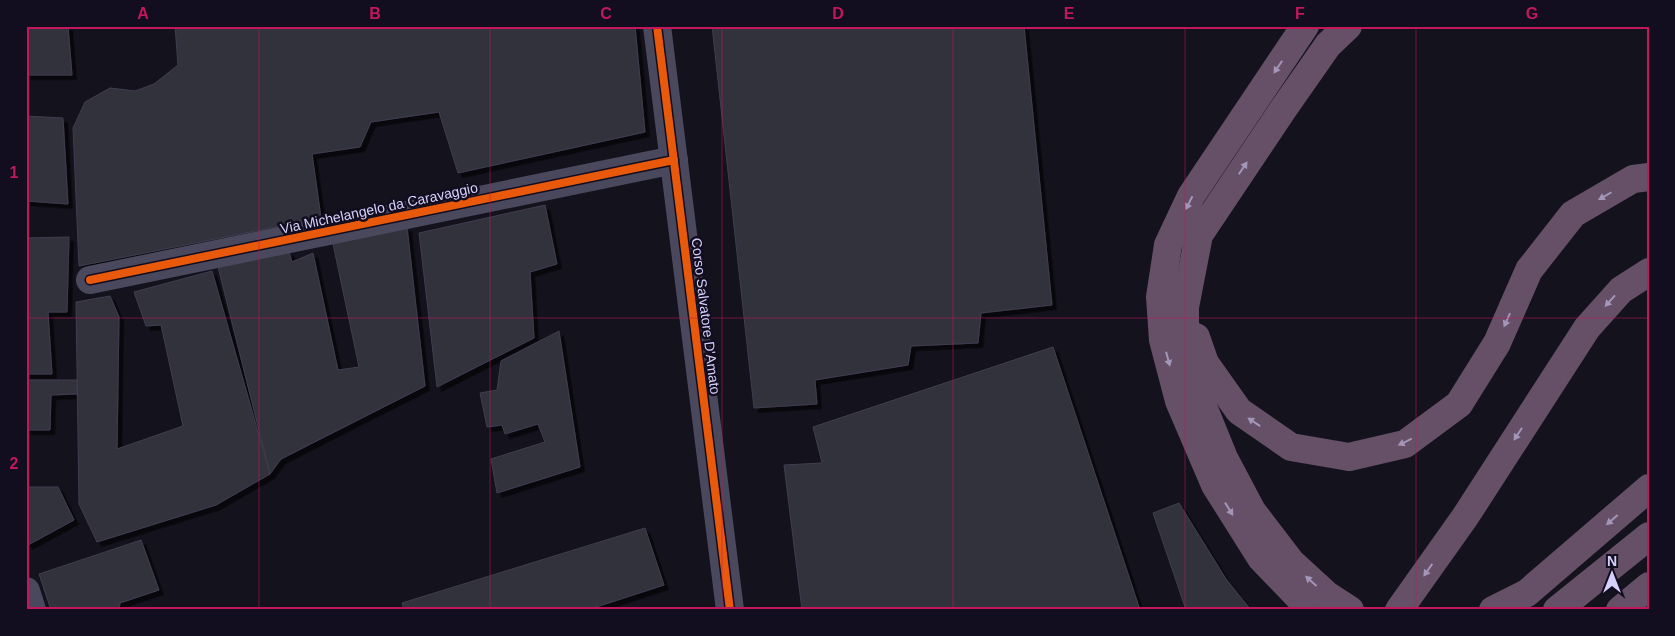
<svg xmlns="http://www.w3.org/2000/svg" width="1675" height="636" viewBox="0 0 1675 636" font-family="Arial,sans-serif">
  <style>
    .building { fill: #32303e; stroke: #413d50; filter: url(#shadow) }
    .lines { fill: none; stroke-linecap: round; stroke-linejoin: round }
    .minor { stroke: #49485d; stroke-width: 28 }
    .highway { stroke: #655067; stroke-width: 28 }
    .cycleway-casing { stroke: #120e20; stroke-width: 11 }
    .cycleway { stroke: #e8590c; stroke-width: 8 }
    .oneway { fill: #a396b9 }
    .grid { fill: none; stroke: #c2185b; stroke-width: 1; stroke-opacity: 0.55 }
    .labels { text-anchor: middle; stroke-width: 5; stroke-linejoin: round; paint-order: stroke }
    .street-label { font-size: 14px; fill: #d6d0fc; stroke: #120e20 }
    .neatline { fill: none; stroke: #c2185b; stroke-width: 2 }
    .grid-label { font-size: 16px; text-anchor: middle; font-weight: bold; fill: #c2185b }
  </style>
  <defs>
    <filter id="shadow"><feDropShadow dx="4.5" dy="4.5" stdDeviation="0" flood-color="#0009"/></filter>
  </defs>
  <rect width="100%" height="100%" fill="#14121c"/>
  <g class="building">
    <path d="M 26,26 L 68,26 L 72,75 L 26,75 Z"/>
    <path d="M 175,26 L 635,26 L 645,132 L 458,173 L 439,112 L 371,122 L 360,147 L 312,154 L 321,218 L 79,266 L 73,128 L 85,102 L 110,88 L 135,91 L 154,84 L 178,65 Z"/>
    <path d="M 712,26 L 1024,26 L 1052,305 L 981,313 L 978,343 L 911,346 L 908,365 L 815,380 L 817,404 L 754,408 Z"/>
    <path d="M 26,116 L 63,118 L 68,204 L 26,201 Z"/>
    <path d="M 545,205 L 557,264 L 530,272 L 534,338 L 437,387 L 419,233 Z"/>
    <path d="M 407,227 L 425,386 L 281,459 L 270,474 L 218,267 L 289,252 L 292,262 L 313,253 L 338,370 L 359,367 L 333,244 Z"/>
    <path d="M 69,237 L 67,312 L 48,312 L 52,374 L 26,374 L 26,238 Z"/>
    <path d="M 212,271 L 270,474 L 216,505 L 97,542 L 79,504 L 76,302 L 110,296 L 119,317 L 117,449 L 183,426 L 161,325 L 146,326 L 134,292 Z"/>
    <path d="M 559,331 L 580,467 L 497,493 L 491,459 L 545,442 L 538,424 L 505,434 L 502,425 L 487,427 L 480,393 L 497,390 L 501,361 Z"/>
    <path d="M 1053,347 L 1140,610 L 802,610 L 784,465 L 822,463 L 813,427 Z"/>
    <path d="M 26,380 L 77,380 L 77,394 L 51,395 L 50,430 L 26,430 Z"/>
    <path d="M 26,487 L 58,487 L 74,520 L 28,545 L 26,541 Z"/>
    <path d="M 1179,503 L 1226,579 L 1251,610 L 1186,610 L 1153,513 Z"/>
    <path d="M 645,528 L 664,585 L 587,610 L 404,610 L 402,603 Z"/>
    <path d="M 141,540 L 159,590 L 120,603 L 119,610 L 51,610 L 39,574 Z"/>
  </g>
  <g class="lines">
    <g class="minor">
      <path d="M 657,26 L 730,610"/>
      <path d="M 90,280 L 674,160"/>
      <path d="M 26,591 L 32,610"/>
    </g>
    <g class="highway">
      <path d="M 1305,26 L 1191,196 L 1168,245 L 1160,297 L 1163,340 L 1179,401 L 1215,485 L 1261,558 L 1311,610"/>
      <path d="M 1348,26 L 1328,45 L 1284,108 L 1199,235 L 1185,307 L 1185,350 L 1198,394 L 1224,458 L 1252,511 L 1291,562 L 1327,595 L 1350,610"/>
      <path d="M 1196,337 L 1205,363 L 1239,411 L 1291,447 L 1349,457 L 1405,444 L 1459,404 L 1497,343 L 1529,270 L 1573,214 L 1633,179 L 1649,177"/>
      <path d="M 1399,610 L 1465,517 L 1587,328 L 1621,290 L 1649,272"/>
      <path d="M 1493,610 L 1527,593 L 1649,488"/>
      <path d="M 1557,610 L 1649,536"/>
      <path d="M 1620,610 L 1649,586"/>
    </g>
    <g class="cycleway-casing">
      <g id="cycleway">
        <path d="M 657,26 L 730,610"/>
        <path d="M 90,280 L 674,160"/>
      </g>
    </g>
    <use href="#cycleway" class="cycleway"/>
  </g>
  <defs><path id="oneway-solid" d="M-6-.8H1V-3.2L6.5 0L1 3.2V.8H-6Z" transform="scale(1.25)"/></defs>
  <g class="oneway">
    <use href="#oneway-solid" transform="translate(1278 67) rotate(124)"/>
    <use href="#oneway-solid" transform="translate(1243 168) rotate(-56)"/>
    <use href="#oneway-solid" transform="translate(1605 196) rotate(150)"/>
    <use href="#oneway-solid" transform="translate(1189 203) rotate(117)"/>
    <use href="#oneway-solid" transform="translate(1610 301) rotate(132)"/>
    <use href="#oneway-solid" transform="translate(1507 320) rotate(114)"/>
    <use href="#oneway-solid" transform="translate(1168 359) rotate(75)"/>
    <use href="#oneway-solid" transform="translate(1254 422) rotate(-146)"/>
    <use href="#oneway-solid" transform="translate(1518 434) rotate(123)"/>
    <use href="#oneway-solid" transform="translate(1405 442) rotate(154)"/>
    <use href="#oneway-solid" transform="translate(1229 509) rotate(58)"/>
    <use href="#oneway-solid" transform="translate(1612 520) rotate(139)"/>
    <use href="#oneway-solid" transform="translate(1428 570) rotate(125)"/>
    <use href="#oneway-solid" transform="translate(1311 581) rotate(-138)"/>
  </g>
  <path class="grid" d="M 259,26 L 259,610M 490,26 L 490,610M 722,26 L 722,610M 953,26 L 953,610M 1185,26 L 1185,610M 1416,26 L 1416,610M 26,318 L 1649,318"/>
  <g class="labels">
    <g class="street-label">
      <text transform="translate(379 208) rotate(-12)" y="5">Via Michelangelo da Caravaggio</text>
      <text transform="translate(706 316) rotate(83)" y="5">Corso Salvatore D'Amato</text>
    </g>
  </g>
  <rect width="1675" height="636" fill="none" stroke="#120e20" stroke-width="55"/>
  <g transform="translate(1612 574)" stroke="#120e20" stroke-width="4" paint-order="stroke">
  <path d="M0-4L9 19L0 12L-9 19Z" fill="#d6d0fc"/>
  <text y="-8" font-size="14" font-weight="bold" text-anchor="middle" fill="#d6d0fc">N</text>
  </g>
  <rect x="28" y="28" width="1620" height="580" class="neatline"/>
  <g class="grid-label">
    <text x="143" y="19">A</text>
    <text x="375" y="19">B</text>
    <text x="606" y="19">C</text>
    <text x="838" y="19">D</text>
    <text x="1069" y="19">E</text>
    <text x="1300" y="19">F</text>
    <text x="1532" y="19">G</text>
    <text x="14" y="178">1</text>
    <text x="14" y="469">2</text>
  </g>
</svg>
